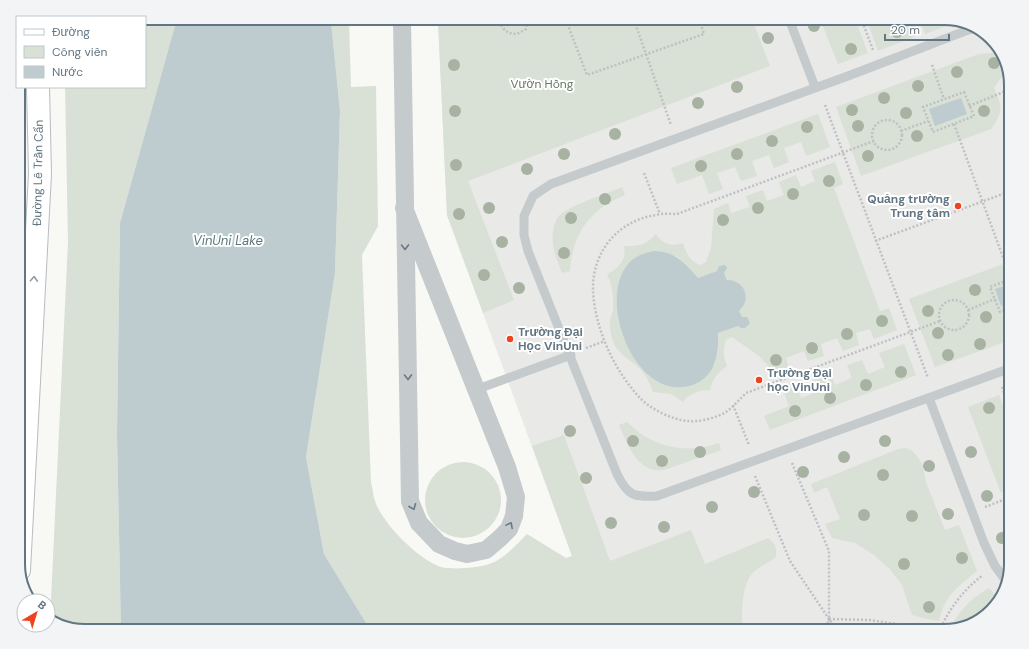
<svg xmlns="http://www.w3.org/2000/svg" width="1029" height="649" viewBox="0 0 1029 649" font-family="'DM Sans',sans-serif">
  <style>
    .built { fill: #e9e9e8 }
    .green { fill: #d9e0d5; fill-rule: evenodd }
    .water { fill: #becbcf }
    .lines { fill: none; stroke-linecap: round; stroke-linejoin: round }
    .secondary-casing { stroke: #b7bdc1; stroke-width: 24 }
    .path { stroke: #bec1c3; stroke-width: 2.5; stroke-dasharray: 2 2; stroke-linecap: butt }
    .lane { stroke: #c5cacd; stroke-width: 9 }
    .street { stroke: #c5cacd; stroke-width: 18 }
    .secondary { stroke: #fff; stroke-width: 22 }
    .tree { fill: #a8b2a3 }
    .oneway { stroke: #667986 }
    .oneway2 { stroke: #909ea8 }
    .poi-dot { fill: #ee431e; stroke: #fff; stroke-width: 1.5 }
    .labels { text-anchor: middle; stroke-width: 4; stroke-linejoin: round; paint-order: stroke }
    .park-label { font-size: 12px; fill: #667960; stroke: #fff }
    .street-label { font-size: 12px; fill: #617582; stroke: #fff }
    .poi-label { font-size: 12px; font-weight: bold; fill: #617582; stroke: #fff; text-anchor: start }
    .water-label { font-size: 13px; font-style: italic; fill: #5b767c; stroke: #fff }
    .rim { fill: none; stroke: #617582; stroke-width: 2 }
  </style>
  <rect width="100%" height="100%" fill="#f8f8f4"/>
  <path class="built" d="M 944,18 L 981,29 L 1002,51 L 1011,81 L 1011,564 L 1000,601 L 977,622 L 944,631 L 371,631 L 368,627 L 572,556 L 447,215 L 438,21 Z"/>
  <g class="green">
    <path d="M 866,18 L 907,18 L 914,37 L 878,51 Z"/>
    <path d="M 919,18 L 944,18 L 957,22 L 925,34 Z"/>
    <path d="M 752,19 L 770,66 L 468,181 L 514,300 L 483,313 L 447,215 L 438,21 Z"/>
    <path d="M 820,19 L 855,19 L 868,53 L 838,64 Z"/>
    <path d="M 331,21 L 349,21 L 351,87 L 376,86 L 378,226 L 362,255 L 371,483 C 373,489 373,496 375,501 C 382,523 419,560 441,567 C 453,570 480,568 492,563 C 506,557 517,544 527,534 L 566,558 L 572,556 L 532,446 L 564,435 L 610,561 L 691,530 L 705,564 L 768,538 C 775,543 777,548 776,557 C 770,562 764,564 757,569 C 741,580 741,613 743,631 L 371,631 L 324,554 L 306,457 L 335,273 L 340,111 Z"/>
    <path d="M 176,22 L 120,223 L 117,435 L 121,631 L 85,631 L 50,621 L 68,242 L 65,87 L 145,87 L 145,23 Z"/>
    <path d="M 1002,52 L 1009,74 L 1004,73 L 994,88 C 1003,107 1003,112 991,129 L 861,176 L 836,107 L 979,54 Z"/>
    <path d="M 818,114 L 830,147 L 806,156 L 801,142 L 784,148 L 789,162 L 774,168 L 769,155 L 752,161 L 757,176 L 741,181 L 735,167 L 717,173 L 723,189 L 709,194 L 702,175 L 677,184 L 671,168 Z"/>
    <path d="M 835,162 L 843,184 L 834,188 L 880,311 L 889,308 L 897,330 L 874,339 L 870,329 L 856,333 L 859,345 L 843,351 L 837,338 L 821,344 L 824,356 L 808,361 L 804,351 L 786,358 L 789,368 L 775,373 L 759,356 L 732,337 L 726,340 C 723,350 723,356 727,366 C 718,372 712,379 710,390 C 700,390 689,393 683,402 L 671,394 L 653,392 C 650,385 647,376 641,370 C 633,361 620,356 614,344 C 611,337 609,328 610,320 C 611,316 613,312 613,308 C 614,297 612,284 607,274 C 619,269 627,259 624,246 C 639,246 645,246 656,234 C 662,244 672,247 683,243 C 686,253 690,262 701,265 L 706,262 L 711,248 L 714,209 L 728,203 L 731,213 L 750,207 L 746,196 L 763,190 L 767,201 L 784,195 L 779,182 L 796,175 L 801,187 L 815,181 L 811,171 ZM 646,253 L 676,256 L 685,263 L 698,278 L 717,271 L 724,273 L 742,308 L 739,311 L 742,318 L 738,326 L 718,333 C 719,345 718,355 714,366 L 657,381 C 627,360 611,319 620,284 C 621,277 623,270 628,264 C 632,259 639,256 646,253 Z"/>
    <path d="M 622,187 L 625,195 C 591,208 572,234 570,271 L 562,273 C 559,264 554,254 553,244 C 552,235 553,224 558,217 C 565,207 609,193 622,187 Z"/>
    <path d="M 1011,261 L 1011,340 L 935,367 L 909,299 Z"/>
    <path d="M 904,344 L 916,375 L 770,430 L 764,416 L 789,406 L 782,387 L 795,382 L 801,398 L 819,391 L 813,377 L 830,371 L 835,385 L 852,378 L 847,365 L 862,360 L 868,374 L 885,367 L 879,353 Z"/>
    <path d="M 999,395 L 1011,427 L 1011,489 L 1001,493 L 968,407 Z"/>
    <path d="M 627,422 C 651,447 686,455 719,443 L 721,450 L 667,469 C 639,477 628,445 619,425 Z"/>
    <path d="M 905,448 L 911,450 L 916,455 L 922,464 L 927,485 L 945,530 L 959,525 L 977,571 C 965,581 951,591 944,605 C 942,610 940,616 939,621 L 923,618 L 912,615 L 902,585 L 890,569 L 874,555 L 855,543 L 832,538 L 825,524 L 840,519 L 827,487 L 814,493 L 811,484 L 898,449 Z"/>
    <circle cx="463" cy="500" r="38"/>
    <path d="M 989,588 L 1000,600 L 1000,601 L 977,622 L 952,629 L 950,628 C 962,608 969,600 989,588 Z"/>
  </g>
  <g class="water">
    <path d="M 331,21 L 340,111 L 335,273 L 306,457 L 324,554 L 371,631 L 121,631 L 117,435 L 120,223 L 176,22 Z"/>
    <path d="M 961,98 L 967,114 L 935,126 L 929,109 Z"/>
    <path d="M 654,251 C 676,252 684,262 698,278 L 717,271 L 719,266 L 725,265 L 727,268 L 724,273 L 727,280 C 745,280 752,299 739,311 L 742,317 L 747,317 L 750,323 L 745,328 L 741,328 L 738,326 L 718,333 C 719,352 716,374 697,383 C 640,410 595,304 628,264 C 634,256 645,253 654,251 Z"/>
    <path d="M 1011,284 L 1011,303 L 1001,306 L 995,289 Z"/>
  </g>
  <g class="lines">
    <g class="secondary-casing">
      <path id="secondary" d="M 19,570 L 40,174 L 38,87"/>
    </g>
    <g class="path">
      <path d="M 861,18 L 873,50"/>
      <path d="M 909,18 L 915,35"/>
      <path d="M 566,20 L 587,75 L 704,34 L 699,19"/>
      <path d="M 634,20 L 671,125"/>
      <path d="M 500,21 C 502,30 508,34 517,34 L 526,29 L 528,20"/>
      <path d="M 932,65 L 944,99"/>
      <path d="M 964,92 L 974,116 L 933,132 L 923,107 Z"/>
      <path d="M 825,105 L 928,378"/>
      <path d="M 969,106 L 1011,89"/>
      <circle cx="887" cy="135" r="15"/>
      <path d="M 954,124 L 1011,279"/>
      <path d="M 901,131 L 928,121"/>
      <path d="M 874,141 L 677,214 C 670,214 662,213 656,215 C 617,221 592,252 593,291 C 595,329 614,370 640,398 C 650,409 673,420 688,421 C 700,422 716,418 726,412 C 733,407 739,400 746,393 L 940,321"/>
      <path d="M 644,173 L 660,214"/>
      <path d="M 875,241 L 1011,191"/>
      <path d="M 1011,279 L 990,287 L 1000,312 L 1011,308"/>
      <circle cx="954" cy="315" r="15"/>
      <path d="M 968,310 L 995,299"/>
      <path d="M 586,348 L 605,341"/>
      <path d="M 1002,387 L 1011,411"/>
      <path d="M 733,405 L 749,445"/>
      <path d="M 792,463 L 829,551 L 829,631"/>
      <path d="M 755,476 L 790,561 L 829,619 L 839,631"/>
      <path d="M 985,507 L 1011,497"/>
      <path d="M 829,619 L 870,620 L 922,628 L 929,631"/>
      <path d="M 824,631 L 829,620"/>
      <path d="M 939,631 C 950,608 963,590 983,575"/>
    </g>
    <g class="lane">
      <path d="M 789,19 L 815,87"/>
      <path d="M 977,28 L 968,30 L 848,76 L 551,184 L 533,196 L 524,216 L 524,235 L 528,251 L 617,474 C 628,496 633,497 657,496 L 1011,368"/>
      <path d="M 475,390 L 571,355"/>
      <path d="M 929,398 L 984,543 L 995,566 L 1006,581"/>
    </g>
    <path class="street" d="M 402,21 L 410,501 L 419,523 L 439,544 L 455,551 L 467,554 L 486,550 L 499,539 L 509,529 L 514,516 L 516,497 L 507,467 L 404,208"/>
    <use href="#secondary" class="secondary"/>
  </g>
  <g class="tree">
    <circle cx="814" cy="26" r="6"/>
    <circle cx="897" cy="32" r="6"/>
    <circle cx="768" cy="38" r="6"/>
    <circle cx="851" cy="49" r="6"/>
    <circle cx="994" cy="63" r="6"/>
    <circle cx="454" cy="65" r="6"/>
    <circle cx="957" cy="72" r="6"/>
    <circle cx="918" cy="86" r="6"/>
    <circle cx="737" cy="87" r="6"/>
    <circle cx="884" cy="98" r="6"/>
    <circle cx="698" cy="103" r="6"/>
    <circle cx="852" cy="110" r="6"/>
    <circle cx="455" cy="111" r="6"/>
    <circle cx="984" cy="111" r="6"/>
    <circle cx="906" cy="113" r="6"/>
    <circle cx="858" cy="126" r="6"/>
    <circle cx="807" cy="127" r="6"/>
    <circle cx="615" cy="134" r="6"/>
    <circle cx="917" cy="136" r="6"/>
    <circle cx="772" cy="141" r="6"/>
    <circle cx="564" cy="154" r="6"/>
    <circle cx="737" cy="154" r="6"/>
    <circle cx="868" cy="156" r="6"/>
    <circle cx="456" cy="165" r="6"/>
    <circle cx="701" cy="166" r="6"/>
    <circle cx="527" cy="169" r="6"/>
    <circle cx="829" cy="181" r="6"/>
    <circle cx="793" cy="194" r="6"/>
    <circle cx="605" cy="199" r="6"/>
    <circle cx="489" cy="208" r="6"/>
    <circle cx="758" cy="208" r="6"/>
    <circle cx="459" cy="214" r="6"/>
    <circle cx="571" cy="218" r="6"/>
    <circle cx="723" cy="220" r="6"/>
    <circle cx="502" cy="242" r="6"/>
    <circle cx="564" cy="253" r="6"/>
    <circle cx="484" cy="275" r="6"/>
    <circle cx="519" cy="288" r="6"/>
    <circle cx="975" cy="290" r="6"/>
    <circle cx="928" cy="311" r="6"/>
    <circle cx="986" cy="317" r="6"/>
    <circle cx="882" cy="321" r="6"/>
    <circle cx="938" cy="333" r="6"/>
    <circle cx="847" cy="334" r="6"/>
    <circle cx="980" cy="344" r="6"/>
    <circle cx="812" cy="348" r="6"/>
    <circle cx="948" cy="355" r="6"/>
    <circle cx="776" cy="360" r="6"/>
    <circle cx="901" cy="372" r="6"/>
    <circle cx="866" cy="385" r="6"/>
    <circle cx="830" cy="398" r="6"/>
    <circle cx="989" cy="408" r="6"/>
    <circle cx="795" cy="411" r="6"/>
    <circle cx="570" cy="431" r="6"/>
    <circle cx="633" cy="441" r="6"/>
    <circle cx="885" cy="441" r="6"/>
    <circle cx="700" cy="452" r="6"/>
    <circle cx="971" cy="452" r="6"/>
    <circle cx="844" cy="457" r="6"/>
    <circle cx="662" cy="461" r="6"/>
    <circle cx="929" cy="466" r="6"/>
    <circle cx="803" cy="472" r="6"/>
    <circle cx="883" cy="475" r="6"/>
    <circle cx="586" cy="478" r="6"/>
    <circle cx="754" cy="492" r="6"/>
    <circle cx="987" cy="496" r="6"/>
    <circle cx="712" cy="507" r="6"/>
    <circle cx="948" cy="514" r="6"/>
    <circle cx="864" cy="515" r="6"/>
    <circle cx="912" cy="516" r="6"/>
    <circle cx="611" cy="523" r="6"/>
    <circle cx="664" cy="527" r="6"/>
    <circle cx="1002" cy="538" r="6"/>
    <circle cx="962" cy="558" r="6"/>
    <circle cx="904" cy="564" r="6"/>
    <circle cx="929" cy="607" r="6"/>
  </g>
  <defs><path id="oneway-chevron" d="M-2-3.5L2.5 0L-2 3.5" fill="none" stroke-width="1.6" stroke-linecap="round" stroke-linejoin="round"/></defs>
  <g class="oneway">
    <use href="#oneway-chevron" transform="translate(405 247) rotate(89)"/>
    <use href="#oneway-chevron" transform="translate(408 377) rotate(89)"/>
    <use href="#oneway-chevron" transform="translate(413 507) rotate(68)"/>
    <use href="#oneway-chevron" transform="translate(510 525) rotate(-62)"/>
  </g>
  <use class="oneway2" href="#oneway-chevron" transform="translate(34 279) rotate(-87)"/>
  <g class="poi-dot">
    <circle cx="958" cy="206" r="4"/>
    <circle cx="510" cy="339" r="4"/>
    <circle cx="759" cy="380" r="4"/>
  </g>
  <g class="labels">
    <g class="park-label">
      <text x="542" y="88">Vườn Hồng</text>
    </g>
    <g class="street-label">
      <text transform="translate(38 173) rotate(-89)" y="4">Đường Lê Trần Cẩn</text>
    </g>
    <g class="poi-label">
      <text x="950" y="203" text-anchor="end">Quảng trường<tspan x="950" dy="14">Trung tâm</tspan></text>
      <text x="518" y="336">Trường Đại<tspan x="518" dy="14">Học VinUni</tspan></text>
      <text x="767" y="377">Trường Đại<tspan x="767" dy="14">học VinUni</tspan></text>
    </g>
    <g class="water-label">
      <text x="228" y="245">VinUni Lake</text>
    </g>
  </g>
  <path d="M0 0H1029V649H0ZM85 25H944A60 60 0 0 1 1004 85V564A60 60 0 0 1 944 624H85A60 60 0 0 1 25 564V85A60 60 0 0 1 85 25Z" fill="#f2f4f5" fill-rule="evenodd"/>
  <path class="rim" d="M85 25H944A60 60 0 0 1 1004 85V564A60 60 0 0 1 944 624H85A60 60 0 0 1 25 564V85A60 60 0 0 1 85 25Z"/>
  <rect x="16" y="16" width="130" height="72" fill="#ffffff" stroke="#c0c8cd"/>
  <rect x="24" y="29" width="20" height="6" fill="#ffffff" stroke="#c0c8cd"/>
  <text x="52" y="36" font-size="12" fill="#617582">Đường</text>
  <rect x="24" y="46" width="20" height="12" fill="#d9e0d5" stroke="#c0c8cd"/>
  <text x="52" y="56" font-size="12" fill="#617582">Công viên</text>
  <rect x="24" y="66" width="20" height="12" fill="#becbcf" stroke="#c0c8cd"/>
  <text x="52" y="76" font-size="12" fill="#617582">Nước</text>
  <g transform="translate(36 613) rotate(38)"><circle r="19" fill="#ffffff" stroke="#c0c8cd"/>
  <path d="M0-3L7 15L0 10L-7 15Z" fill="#ee431e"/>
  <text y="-6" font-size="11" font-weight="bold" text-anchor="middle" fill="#617582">B</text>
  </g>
  <path d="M885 34v6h64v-6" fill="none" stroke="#617582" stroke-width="2"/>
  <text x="891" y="34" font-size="12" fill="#617582" stroke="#ffffff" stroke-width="3" paint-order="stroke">20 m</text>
</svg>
